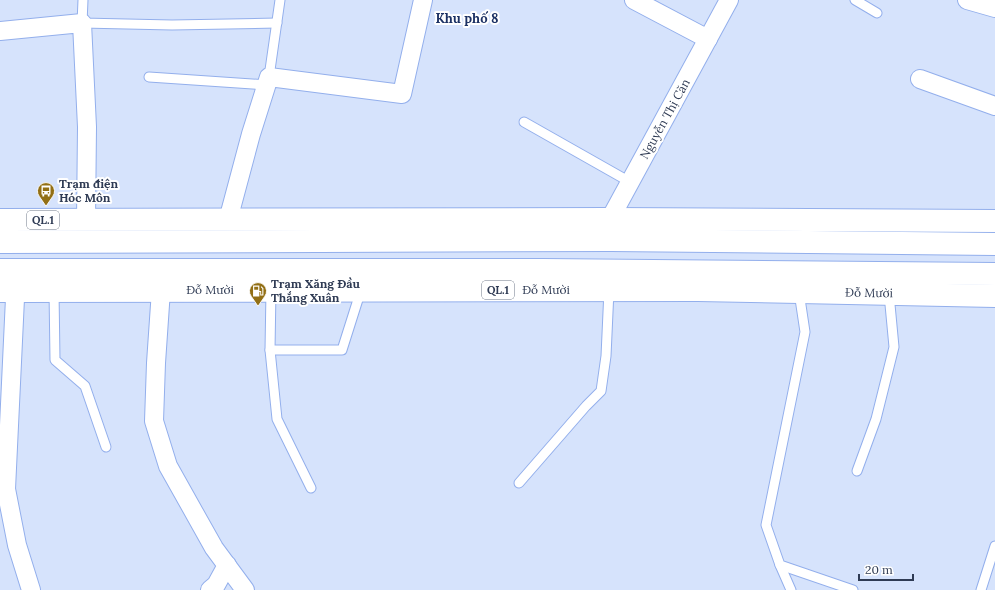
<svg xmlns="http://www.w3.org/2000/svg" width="995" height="590" viewBox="0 0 995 590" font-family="Lora,serif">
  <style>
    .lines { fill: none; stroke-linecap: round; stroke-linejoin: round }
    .service-casing { stroke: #93afec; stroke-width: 11 }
    .minor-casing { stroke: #93afec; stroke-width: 20 }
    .trunk-casing { stroke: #93afec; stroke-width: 24 }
    .service { stroke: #fff; stroke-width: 9 }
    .minor { stroke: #fff; stroke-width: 18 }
    .trunk { stroke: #fff; stroke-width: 22 }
    .labels { text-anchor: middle; stroke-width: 4; stroke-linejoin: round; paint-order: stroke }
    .shield { fill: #fff; stroke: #6d7687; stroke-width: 1 }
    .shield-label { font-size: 11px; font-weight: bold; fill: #2f3b54 }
    .street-label { font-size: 12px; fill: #2f3b54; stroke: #fff }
    .poi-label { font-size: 12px; font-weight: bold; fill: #2f3b54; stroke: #fff; text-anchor: start }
    .neighbourhood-label { font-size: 13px; font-weight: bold; fill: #1c3164; stroke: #fff }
  </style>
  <rect width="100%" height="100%" fill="#d6e3fc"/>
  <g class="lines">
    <g class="service-casing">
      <g id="service">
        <path d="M 83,0 L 82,23 L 172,25 L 277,23"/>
        <path d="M 855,0 L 877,13"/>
        <path d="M 149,77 L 267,85"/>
        <path d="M 269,77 L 280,0"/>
        <path d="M 524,122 L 630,182"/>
        <path d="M 271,290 L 270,350 L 342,350 L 361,290"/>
        <path d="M 54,291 L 55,360 L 85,386 L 106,447"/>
        <path d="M 799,292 L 805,332 L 766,525 L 780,565 L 853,590"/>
        <path d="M 270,350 L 277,419 L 311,488"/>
        <path d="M 857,471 L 876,419 L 894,347 L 889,294"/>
        <path d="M 519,483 L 586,406 L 601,391 L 606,356 L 609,290"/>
        <path d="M 780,565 L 791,590"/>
        <path d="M 981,590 L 995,546"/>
      </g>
    </g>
    <g class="minor-casing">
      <g id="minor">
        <path d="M 634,0 L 708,39"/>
        <path d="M 967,0 L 995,8"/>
        <path d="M 0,31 L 82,23 L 87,127 L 86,220"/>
        <path d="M 920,79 L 995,106"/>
        <path d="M 228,220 L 251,134 L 269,77 L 402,94 L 423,0"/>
        <path d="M 611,231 L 610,219 L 729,0"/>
        <path d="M 16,277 L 6,489 L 17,545 L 31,590"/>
        <path d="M 161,290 L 156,363 L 154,421 L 168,466 L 214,548 L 245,590"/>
        <path d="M 210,590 L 216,585 L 227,565"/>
      </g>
    </g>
    <g class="trunk-casing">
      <g id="trunk">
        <path d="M 0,220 L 610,219 L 995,221"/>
        <path d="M 0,242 L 611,240 L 995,244"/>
        <path d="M 0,270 L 543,270 L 995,274"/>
        <path d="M 0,291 L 698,290 L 995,296"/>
      </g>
    </g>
    <use href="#service" class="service"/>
    <use href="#minor" class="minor"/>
    <use href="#trunk" class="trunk"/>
  </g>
  <defs>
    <g id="bus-pin" transform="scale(0.9)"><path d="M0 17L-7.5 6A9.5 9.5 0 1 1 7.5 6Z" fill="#926f15" stroke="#fff"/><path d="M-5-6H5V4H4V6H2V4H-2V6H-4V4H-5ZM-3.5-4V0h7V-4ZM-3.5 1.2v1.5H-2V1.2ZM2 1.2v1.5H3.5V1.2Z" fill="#fff"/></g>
    <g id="fuel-pin" transform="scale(0.9)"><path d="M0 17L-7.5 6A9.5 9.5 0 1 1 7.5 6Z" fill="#926f15" stroke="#fff"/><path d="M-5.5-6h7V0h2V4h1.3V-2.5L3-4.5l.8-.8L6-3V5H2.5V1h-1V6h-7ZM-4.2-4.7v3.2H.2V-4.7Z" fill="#fff"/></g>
  </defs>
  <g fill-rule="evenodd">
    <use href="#bus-pin" x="46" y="191"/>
    <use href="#fuel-pin" x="258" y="291"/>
  </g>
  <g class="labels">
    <g class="shield">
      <rect x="27" y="211" width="32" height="18" rx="3"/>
      <rect x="482" y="281" width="32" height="18" rx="3"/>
    </g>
    <g class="shield-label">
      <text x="43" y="224">QL.1</text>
      <text x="498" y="294">QL.1</text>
    </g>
    <g class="street-label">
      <text transform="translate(665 119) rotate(-61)" y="4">Nguyễn Thị Căn</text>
      <text x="210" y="294">Đỗ Mười</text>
      <text x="546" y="294">Đỗ Mười</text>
      <text transform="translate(869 293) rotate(1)" y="4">Đỗ Mười</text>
    </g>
    <g class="poi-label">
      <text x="59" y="188">Trạm điện<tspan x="59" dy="14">Hóc Môn</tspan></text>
      <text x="271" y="288">Trạm Xăng Đầu<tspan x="271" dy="14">Thắng Xuân</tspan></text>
    </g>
    <g class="neighbourhood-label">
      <text x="467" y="23">Khu phố 8</text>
    </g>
  </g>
  <path d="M859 574v6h54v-6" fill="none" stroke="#2f3b54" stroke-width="2"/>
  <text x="865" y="574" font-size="12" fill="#2f3b54" stroke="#ffffff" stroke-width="3" paint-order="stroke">20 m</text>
</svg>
